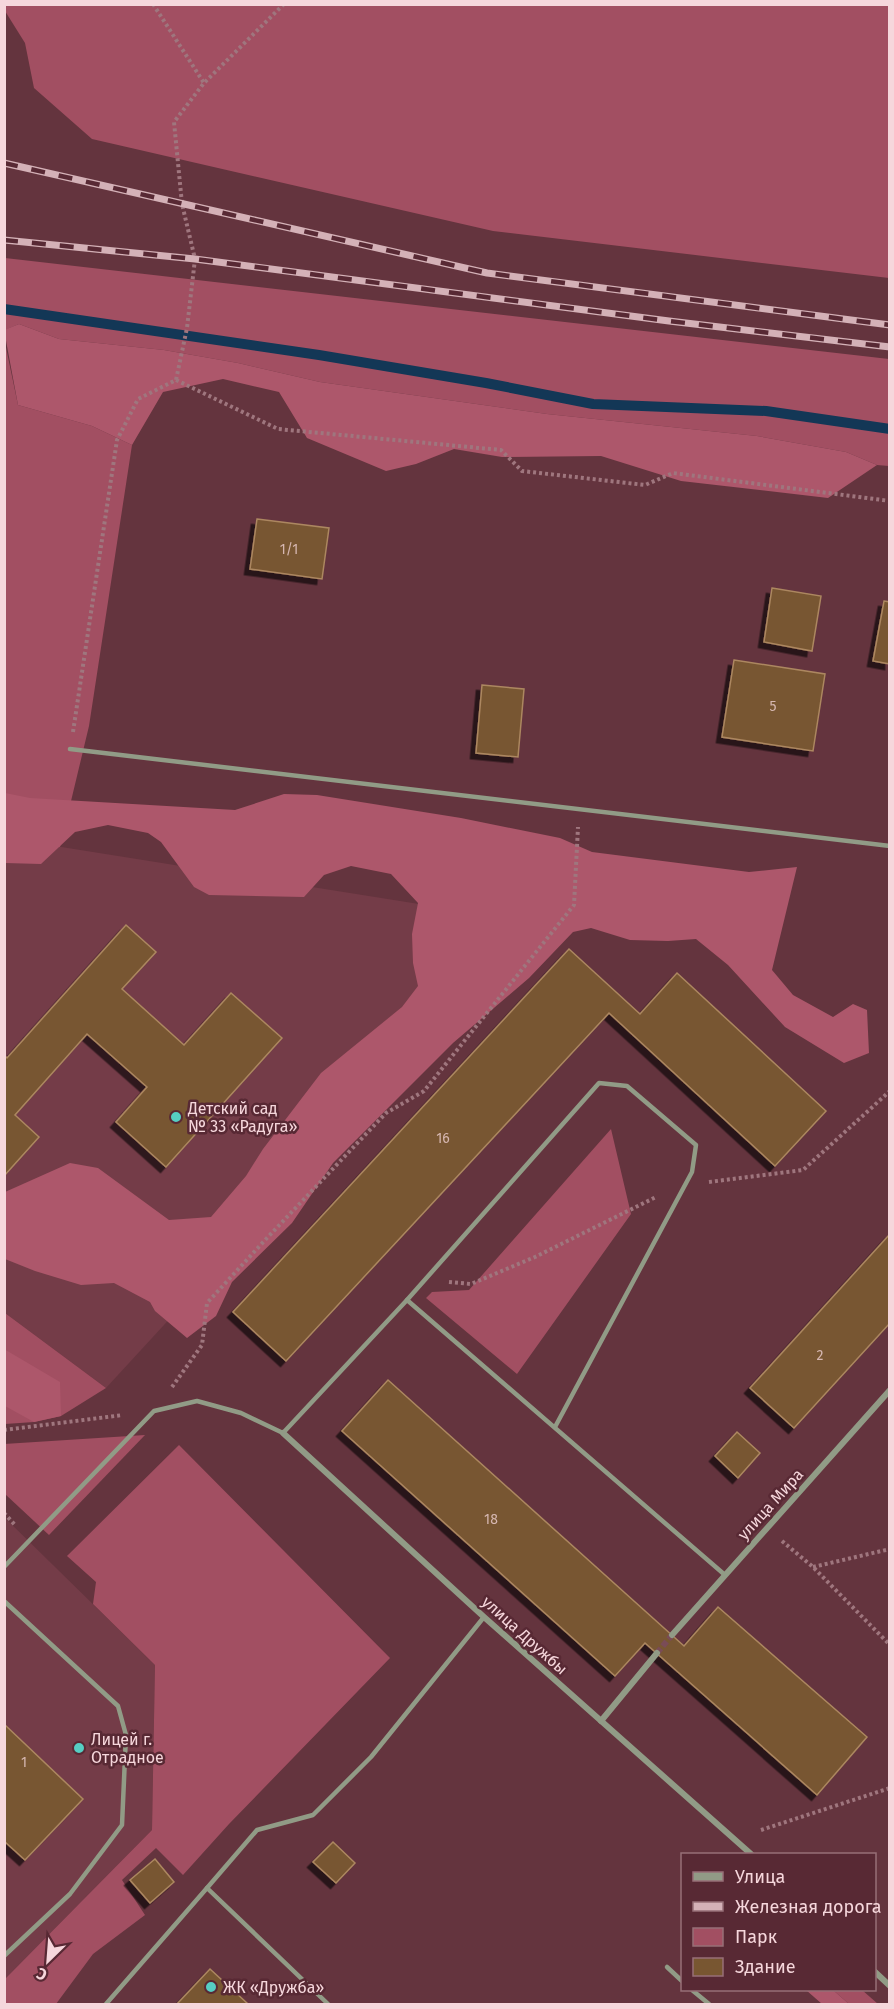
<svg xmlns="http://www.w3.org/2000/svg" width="894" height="2009" viewBox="0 0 894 2009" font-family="'Fira Sans',sans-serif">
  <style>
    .built { fill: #743c48 }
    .green { fill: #a24f62 }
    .forest { fill: #ad576b }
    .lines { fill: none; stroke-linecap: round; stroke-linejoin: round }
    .stream { stroke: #133756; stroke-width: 10 }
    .building { fill: #785631; stroke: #ac8760; stroke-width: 1.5; filter: url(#shadow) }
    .street-tunnel { stroke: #7a4c56; stroke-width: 6; stroke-dasharray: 6 3; stroke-linecap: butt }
    .path { stroke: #9f767e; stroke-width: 4; stroke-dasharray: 3 3; stroke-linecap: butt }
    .lane { stroke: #919b86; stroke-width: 4.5 }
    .street { stroke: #919b86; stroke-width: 6 }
    .rail-casing { stroke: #d4b1b7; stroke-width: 7 }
    .rail { stroke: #582934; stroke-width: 4.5; stroke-dasharray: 14; stroke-linecap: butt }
    .poi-dot { fill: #56cec3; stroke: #582934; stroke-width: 2 }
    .labels { text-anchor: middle; stroke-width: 5; stroke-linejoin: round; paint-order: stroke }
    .number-label { font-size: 14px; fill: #d6b7b1 }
    .poi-label { font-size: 16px; fill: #f6d7dc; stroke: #582934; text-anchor: start }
    .street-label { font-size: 16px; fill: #f6d7dc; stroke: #582934 }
  </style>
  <defs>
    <filter id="shadow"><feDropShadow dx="-5.5" dy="5.5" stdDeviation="0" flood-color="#0009"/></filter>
  </defs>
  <rect width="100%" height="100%" fill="#64343e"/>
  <g class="built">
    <path d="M 5,838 L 519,920 L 175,1313 L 106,1388 L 5,1313 Z"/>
    <path d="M 4,1517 L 155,1665 L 152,1830 L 5,1979 Z"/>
  </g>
  <g class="green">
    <path d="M 5,4 L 889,5 L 889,278 L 493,231 L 92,139 L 34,88 L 25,43 L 5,11 Z"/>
    <path d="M 5,258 L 889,359 L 889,466 L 877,465 L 846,452 L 757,436 L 547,414 L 320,382 L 238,363 L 164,350 L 59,339 L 19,324 L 5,330 Z"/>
    <path d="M 4,338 L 18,405 L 92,426 L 132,445 L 89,726 L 60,847 L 5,838 Z"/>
    <path d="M 611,1129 L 631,1214 L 517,1374 L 426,1298 L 432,1292 L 469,1290 Z"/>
    <path d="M 5,1313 L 106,1388 L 61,1416 L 34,1422 L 5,1424 Z"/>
    <path d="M 145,1435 L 49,1535 L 5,1494 L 4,1444 Z"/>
    <path d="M 179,1445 L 390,1658 L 229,1824 L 183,1875 L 156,1848 L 122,1880 L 145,1915 L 93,1954 L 56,2004 L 5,2004 L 5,1979 L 152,1830 L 155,1665 L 93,1604 L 96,1582 L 67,1556 Z"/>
    <path d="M 833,1990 L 862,1990 L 878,2004 L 849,2004 Z"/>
  </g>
  <g class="forest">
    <path d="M 19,324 L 59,339 L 164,350 L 238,363 L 320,382 L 547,414 L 757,436 L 846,452 L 877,465 L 828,498 L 681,481 L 601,456 L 502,457 L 454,449 L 416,464 L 386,471 L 307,438 L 279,392 L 223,379 L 163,392 L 132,445 L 92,426 L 18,405 L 4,330 Z"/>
    <path d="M 5,793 L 30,798 L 235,810 L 284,794 L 317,795 L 461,818 L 560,838 L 592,852 L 749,872 L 797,867 L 772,970 L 793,995 L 833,1017 L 853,1004 L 867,1010 L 869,1053 L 844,1063 L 785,1027 L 728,965 L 696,939 L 668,941 L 630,940 L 591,928 L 573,932 L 529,978 L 453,1043 L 333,1163 L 292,1223 L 232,1282 L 216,1316 L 187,1338 L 155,1311 L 150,1302 L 114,1283 L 81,1285 L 35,1271 L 5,1259 L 5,1192 L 70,1163 L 98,1168 L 169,1220 L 211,1217 L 246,1176 L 263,1149 L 321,1073 L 402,1007 L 418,986 L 413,963 L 412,934 L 418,903 L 391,874 L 351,866 L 324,875 L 304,897 L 209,895 L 194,887 L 161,842 L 148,833 L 108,825 L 75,832 L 41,864 L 5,863 Z"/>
    <path d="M 4,1349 L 60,1382 L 61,1416 L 34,1422 L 5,1406 Z"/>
    <path d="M 806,1990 L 833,1990 L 849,2004 L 822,2004 Z"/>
  </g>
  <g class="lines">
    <path class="stream" d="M 4,309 L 319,355 L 486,383 L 593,404 L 766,411 L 890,429"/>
  </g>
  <g class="building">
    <path d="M 257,519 L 329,528 L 322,579 L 250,569 Z"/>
    <path d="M 772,588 L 821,596 L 812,651 L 764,642 Z"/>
    <path d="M 884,601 L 890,602 L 890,664 L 873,661 Z"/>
    <path d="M 734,660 L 825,674 L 813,751 L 722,737 Z"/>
    <path d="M 482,685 L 524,689 L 518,757 L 476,753 Z"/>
    <path d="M 126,925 L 156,952 L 122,989 L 184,1045 L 231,993 L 282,1038 L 166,1167 L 116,1122 L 147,1087 L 87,1034 L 15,1115 L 39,1137 L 4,1176 L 4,1055 L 7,1058 Z"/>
    <path d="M 569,949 L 640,1014 L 677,973 L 826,1111 L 775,1166 L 609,1013 L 286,1361 L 233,1312 Z"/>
    <path d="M 890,1234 L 890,1323 L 794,1428 L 750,1388 Z"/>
    <path d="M 388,1380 L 684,1646 L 718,1607 L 867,1737 L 817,1795 L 645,1643 L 615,1676 L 342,1431 Z"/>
    <path d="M 737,1432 L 760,1453 L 738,1478 L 715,1456 Z"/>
    <path d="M 4,1724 L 83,1799 L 25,1860 L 4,1841 Z"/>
    <path d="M 333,1842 L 355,1863 L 336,1883 L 313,1862 Z"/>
    <path d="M 155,1859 L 174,1882 L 150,1903 L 130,1880 Z"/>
    <path d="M 210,1969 L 248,2004 L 177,2004 Z"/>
  </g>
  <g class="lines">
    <path class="street-tunnel" d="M 657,1653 L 672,1635"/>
    <g class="path">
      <path d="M 153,4 L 204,83"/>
      <path d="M 176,380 L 278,429 L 501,450 L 522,471 L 645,485 L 673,473 L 890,501"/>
      <path d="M 73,732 L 117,440 L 138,399 L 176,380 L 187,328 L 195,259 L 182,204 L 174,122 L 204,83 L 284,4"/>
      <path d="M 709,1182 L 803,1170 L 890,1091"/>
      <path d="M 449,1282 L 471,1284 L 535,1257 L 656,1197"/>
      <path d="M 172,1387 L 202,1345 L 207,1303 L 267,1238 L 386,1113 L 424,1091 L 574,905 L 578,827"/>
      <path d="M 4,1430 L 123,1415"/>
      <path d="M 4,1513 L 16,1526"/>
      <path d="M 782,1541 L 813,1567 L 890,1645"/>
      <path d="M 813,1567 L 890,1549"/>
      <path d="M 761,1830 L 890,1788"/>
    </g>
    <g class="lane">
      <path d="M 70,749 L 890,846"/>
      <path d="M 407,1300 L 725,1575"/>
      <path d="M 4,1567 L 154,1411 L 197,1401 L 241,1413 L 283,1433 L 407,1300 L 599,1083 L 627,1086 L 696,1145 L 692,1172 L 555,1427"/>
      <path d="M 4,1601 L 118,1706 L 126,1735 L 122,1825 L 70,1894 L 4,1956"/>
      <path d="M 667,1967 L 682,1981"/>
      <path d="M 692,1990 L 709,2004"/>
      <path d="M 106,2004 L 207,1888"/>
      <path d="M 328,2004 L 207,1888 L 257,1830 L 313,1815 L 371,1757 L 484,1617"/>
    </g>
    <g class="street">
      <path d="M 283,1433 L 484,1617 L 751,1854"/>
      <path d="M 672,1635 L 890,1390"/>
      <path d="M 601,1721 L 657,1653"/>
      <path d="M 874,1971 L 890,1986"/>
    </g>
    <g class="rail-casing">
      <g id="rail">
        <path d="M 4,163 L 487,273 L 890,325"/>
        <path d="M 4,240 L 195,259 L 669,321 L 890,347"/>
      </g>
    </g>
    <use href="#rail" class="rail"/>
  </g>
  <g class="poi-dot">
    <circle cx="176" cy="1117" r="6"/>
    <circle cx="79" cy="1748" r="6"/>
    <circle cx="211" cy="1987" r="6"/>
  </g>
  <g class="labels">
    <g class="number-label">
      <text x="289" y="554">1/1</text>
      <text x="773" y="711">5</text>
      <text x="443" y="1143">16</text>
      <text x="820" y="1360">2</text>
      <text x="491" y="1524">18</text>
      <text x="24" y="1767">1</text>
    </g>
    <g class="poi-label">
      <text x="188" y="1114">Детский сад<tspan x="188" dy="18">№ 33 «Радуга»</tspan></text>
      <text x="91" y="1745">Лицей г.<tspan x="91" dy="18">Отрадное</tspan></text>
      <text x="223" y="1993">ЖК «Дружба»</text>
    </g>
    <g class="street-label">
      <text transform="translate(770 1504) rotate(-48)" y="6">улица Мира</text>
      <text transform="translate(525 1635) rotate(42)" y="6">улица Дружбы</text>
    </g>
  </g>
  <rect width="894" height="2009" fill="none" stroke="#f6d7dc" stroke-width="12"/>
  <rect x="681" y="1853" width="195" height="138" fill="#582934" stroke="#976f77" stroke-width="1.5"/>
  <rect x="693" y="1872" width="30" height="9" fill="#919b86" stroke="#976f77" stroke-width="1.5"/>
  <text x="735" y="1883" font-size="18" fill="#f6d7dc">Улица</text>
  <rect x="693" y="1902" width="30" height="9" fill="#d4b1b7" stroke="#976f77" stroke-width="1.5"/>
  <text x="735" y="1913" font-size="18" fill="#f6d7dc">Железная дорога</text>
  <rect x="693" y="1928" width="30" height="18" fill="#a24f62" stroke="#976f77" stroke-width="1.5"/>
  <text x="735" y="1943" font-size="18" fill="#f6d7dc">Парк</text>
  <rect x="693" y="1958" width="30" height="18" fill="#785631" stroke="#976f77" stroke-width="1.5"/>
  <text x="735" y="1973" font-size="18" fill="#f6d7dc">Здание</text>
  <g transform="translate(48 1961) rotate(205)" stroke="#582934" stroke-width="4.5" paint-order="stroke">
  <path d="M0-4.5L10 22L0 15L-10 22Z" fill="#f6d7dc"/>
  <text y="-9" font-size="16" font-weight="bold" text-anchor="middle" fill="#f6d7dc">С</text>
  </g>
</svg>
